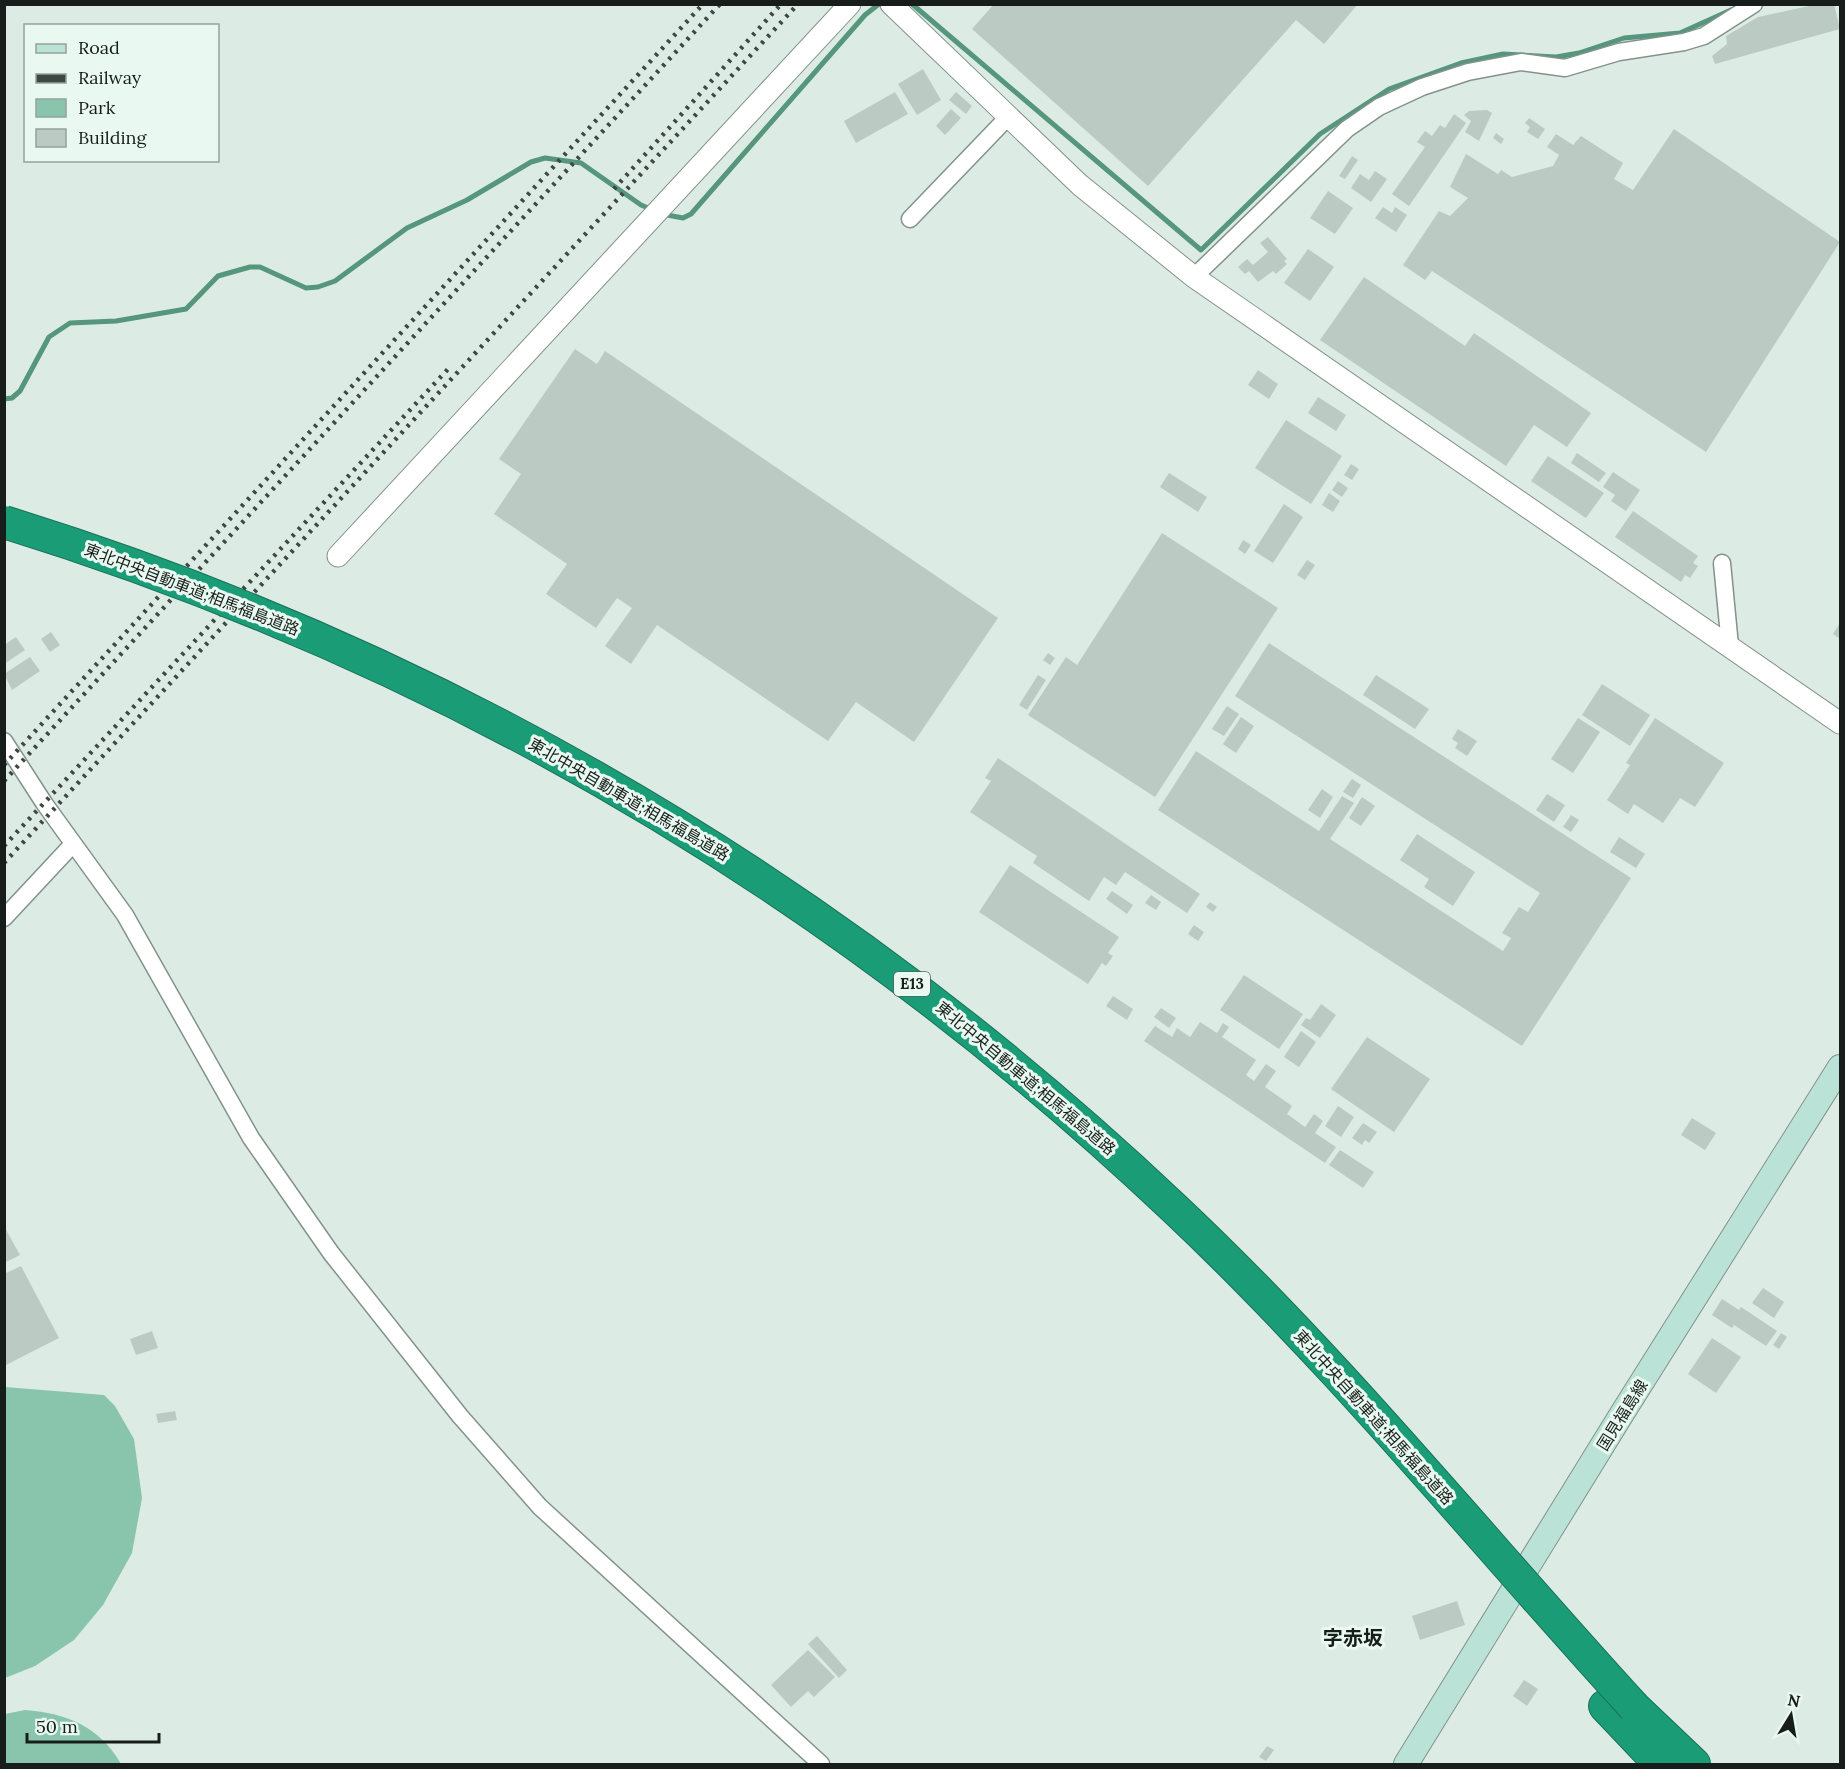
<svg xmlns="http://www.w3.org/2000/svg" width="1845" height="1769" viewBox="0 0 1845 1769" font-family="Lora,'Noto Sans JP',serif">
  <style>
    .green { fill: #89c4ac }
    .lines { fill: none; stroke-linecap: round; stroke-linejoin: round }
    .stream { stroke: #55967d; stroke-width: 5 }
    .building { fill: #bbcbc4 }
    .minor-casing { stroke: #83928b; stroke-width: 19 }
    .tertiary-casing { stroke: #83928b; stroke-width: 23 }
    .secondary-casing { stroke: #83928b; stroke-width: 26 }
    .motorway-casing { stroke: #197056; stroke-width: 34 }
    .minor { stroke: #fff; stroke-width: 16 }
    .tertiary { stroke: #fff; stroke-width: 21 }
    .secondary { stroke: #bae2d6; stroke-width: 24 }
    .motorway { stroke: #1a9d77; stroke-width: 32 }
    .rail { stroke: #3f4743; stroke-width: 4.5; stroke-dasharray: 3 6; stroke-linecap: butt }
    .motorway-bridge-casing { stroke: #197056; stroke-width: 34; stroke-linecap: butt }
    .motorway-bridge { stroke: #1a9d77; stroke-width: 32 }
    .labels { text-anchor: middle; stroke-width: 6; stroke-linejoin: round; paint-order: stroke }
    .shield { fill: #e9f9f2; stroke: #565f5b; stroke-width: 1.5 }
    .shield-label { font-size: 15px; font-weight: bold; fill: #171d1a }
    .street-label { font-size: 16px; fill: #171d1a; stroke: #e9f9f2 }
    .quarter-label { font-size: 20px; font-weight: bold; fill: #171d1a; stroke: #e9f9f2 }
  </style>
  <rect width="100%" height="100%" fill="#dcece5"/>
  <g class="green">
    <path d="M 5,1387 L 104,1395 L 115,1406 L 134,1439 L 142,1498 L 132,1553 L 103,1605 L 74,1640 L 35,1666 L 5,1678 Z"/>
    <path d="M 25,1710 C 67,1713 100,1727 121,1764 L 5,1764 L 5,1714 Z"/>
  </g>
  <g class="lines">
    <g class="stream">
      <path d="M 912,4 L 1201,250 L 1320,134 L 1389,89 L 1461,63 L 1503,54 L 1556,57 L 1579,53 L 1624,38 L 1680,33 L 1731,10"/>
      <path d="M 662,214 L 683,218 L 691,214 L 865,15 L 879,4"/>
      <path d="M 4,399 L 12,398 L 20,391 L 49,337 L 70,323 L 116,321 L 186,309 L 218,276 L 250,267 L 260,267 L 306,288 L 318,287 L 335,281 L 407,228 L 467,200 L 531,162 L 545,158 L 581,163 L 641,205 L 653,210"/>
    </g>
  </g>
  <g class="building">
    <path d="M 994,4 L 1358,4 L 1324,44 L 1296,20 L 1148,186 L 972,29 Z"/>
    <path d="M 1818,4 L 1834,4 L 1840,29 L 1715,64 L 1712,56 L 1727,44 L 1726,36 L 1758,17 Z"/>
    <path d="M 923,69 L 941,100 L 917,115 L 898,84 Z"/>
    <path d="M 895,92 L 908,114 L 856,143 L 844,121 Z"/>
    <path d="M 956,92 L 972,106 L 966,114 L 949,100 Z"/>
    <path d="M 951,109 L 961,118 L 945,135 L 936,126 Z"/>
    <path d="M 1487,110 L 1492,113 L 1479,141 L 1465,132 L 1471,121 L 1464,115 L 1469,111 Z"/>
    <path d="M 1454,114 L 1466,123 L 1409,206 L 1392,194 L 1425,147 L 1417,142 L 1425,131 L 1432,136 L 1440,125 L 1445,128 Z"/>
    <path d="M 1529,118 L 1545,129 L 1538,139 L 1527,132 L 1530,127 L 1525,123 Z"/>
    <path d="M 1674,129 L 1840,242 L 1706,452 L 1432,271 L 1425,280 L 1403,265 L 1439,211 L 1450,216 L 1468,198 L 1450,187 L 1466,154 L 1498,174 L 1501,170 L 1512,177 L 1553,166 L 1559,155 L 1547,147 L 1556,134 L 1573,145 L 1581,136 L 1623,163 L 1614,179 L 1633,190 Z"/>
    <path d="M 1496,133 L 1504,139 L 1501,144 L 1493,138 Z"/>
    <path d="M 1352,156 L 1358,160 L 1345,179 L 1339,176 Z"/>
    <path d="M 1375,171 L 1387,179 L 1371,202 L 1351,188 L 1360,174 L 1369,180 Z"/>
    <path d="M 1328,191 L 1353,208 L 1335,234 L 1310,218 Z"/>
    <path d="M 1383,207 L 1392,213 L 1395,207 L 1407,215 L 1396,232 L 1375,218 Z"/>
    <path d="M 1268,237 L 1287,259 L 1284,261 L 1287,264 L 1276,274 L 1273,271 L 1258,282 L 1249,271 L 1245,274 L 1238,267 L 1247,259 L 1253,265 L 1268,252 L 1260,243 Z"/>
    <path d="M 1308,249 L 1334,267 L 1310,301 L 1284,283 Z"/>
    <path d="M 1364,277 L 1465,346 L 1474,333 L 1591,413 L 1567,447 L 1534,425 L 1506,466 L 1320,340 Z"/>
    <path d="M 575,349 L 597,364 L 605,351 L 998,618 L 914,742 L 856,702 L 828,741 L 657,625 L 631,664 L 605,646 L 632,608 L 617,598 L 596,628 L 546,594 L 567,564 L 494,514 L 521,474 L 499,459 Z"/>
    <path d="M 1258,370 L 1278,384 L 1269,399 L 1248,385 Z"/>
    <path d="M 1318,397 L 1346,415 L 1336,431 L 1308,413 Z"/>
    <path d="M 1286,420 L 1342,456 L 1311,504 L 1255,468 Z"/>
    <path d="M 1577,453 L 1606,473 L 1599,482 L 1571,463 Z"/>
    <path d="M 1548,456 L 1604,493 L 1586,518 L 1531,481 Z"/>
    <path d="M 1351,464 L 1359,469 L 1352,480 L 1344,475 Z"/>
    <path d="M 1613,472 L 1640,490 L 1626,511 L 1611,501 L 1615,495 L 1603,487 Z"/>
    <path d="M 1169,473 L 1207,497 L 1198,512 L 1160,487 Z"/>
    <path d="M 1338,481 L 1348,488 L 1342,497 L 1332,490 Z"/>
    <path d="M 1329,493 L 1340,501 L 1333,512 L 1322,505 Z"/>
    <path d="M 1284,504 L 1303,517 L 1273,563 L 1254,551 Z"/>
    <path d="M 1633,511 L 1698,556 L 1693,563 L 1698,566 L 1690,578 L 1685,575 L 1681,582 L 1615,537 Z"/>
    <path d="M 1162,533 L 1278,608 L 1155,797 L 1028,715 L 1066,657 L 1077,665 Z"/>
    <path d="M 1243,540 L 1251,545 L 1245,554 L 1238,549 Z"/>
    <path d="M 1307,560 L 1315,565 L 1305,580 L 1297,575 Z"/>
    <path d="M 1840,623 L 1840,639 L 1833,634 Z"/>
    <path d="M 51,632 L 60,645 L 50,652 L 41,639 Z"/>
    <path d="M 16,637 L 25,650 L 4,664 L 4,645 Z"/>
    <path d="M 1269,643 L 1631,878 L 1522,1046 L 1158,810 L 1196,751 L 1319,831 L 1342,796 L 1354,803 L 1330,839 L 1503,951 L 1511,938 L 1502,933 L 1519,907 L 1528,912 L 1540,893 L 1235,696 Z"/>
    <path d="M 1048,653 L 1055,658 L 1050,665 L 1043,660 Z"/>
    <path d="M 30,657 L 40,671 L 12,690 L 4,674 Z"/>
    <path d="M 1038,675 L 1046,680 L 1027,710 L 1019,705 Z"/>
    <path d="M 1376,675 L 1429,709 L 1415,729 L 1363,695 Z"/>
    <path d="M 1602,684 L 1650,715 L 1630,746 L 1582,715 Z"/>
    <path d="M 1227,706 L 1239,714 L 1224,736 L 1212,729 Z"/>
    <path d="M 1241,717 L 1254,726 L 1236,753 L 1223,744 Z"/>
    <path d="M 1578,718 L 1600,732 L 1573,773 L 1551,759 Z"/>
    <path d="M 1655,718 L 1724,763 L 1695,807 L 1680,798 L 1663,823 L 1634,804 L 1628,814 L 1607,800 L 1630,765 L 1626,763 Z"/>
    <path d="M 1458,729 L 1477,741 L 1467,756 L 1455,748 L 1458,743 L 1452,739 Z"/>
    <path d="M 998,758 L 1200,894 L 1187,913 L 1125,872 L 1116,885 L 1104,877 L 1089,901 L 1033,863 L 1037,856 L 970,812 L 991,781 L 985,778 Z"/>
    <path d="M 1352,779 L 1361,785 L 1353,798 L 1343,792 Z"/>
    <path d="M 1322,789 L 1333,797 L 1320,818 L 1308,810 Z"/>
    <path d="M 1547,794 L 1565,805 L 1554,822 L 1536,810 Z"/>
    <path d="M 1362,797 L 1375,806 L 1361,826 L 1349,818 Z"/>
    <path d="M 1571,815 L 1579,820 L 1571,832 L 1563,827 Z"/>
    <path d="M 1417,834 L 1475,872 L 1453,906 L 1424,887 L 1429,879 L 1400,860 Z"/>
    <path d="M 1619,837 L 1645,854 L 1636,868 L 1610,852 Z"/>
    <path d="M 1010,865 L 1119,937 L 1108,953 L 1113,956 L 1106,966 L 1102,963 L 1088,984 L 979,912 Z"/>
    <path d="M 1112,891 L 1133,905 L 1127,914 L 1106,899 Z"/>
    <path d="M 1151,895 L 1161,902 L 1156,910 L 1145,903 Z"/>
    <path d="M 1210,902 L 1217,907 L 1213,912 L 1206,907 Z"/>
    <path d="M 1194,925 L 1204,932 L 1198,941 L 1188,934 Z"/>
    <path d="M 1244,975 L 1303,1014 L 1279,1049 L 1220,1010 Z"/>
    <path d="M 1113,996 L 1133,1009 L 1127,1020 L 1106,1006 Z"/>
    <path d="M 1321,1004 L 1336,1015 L 1320,1038 L 1301,1025 L 1306,1018 L 1310,1020 Z"/>
    <path d="M 1161,1008 L 1176,1018 L 1169,1028 L 1154,1017 Z"/>
    <path d="M 1200,1022 L 1217,1033 L 1223,1023 L 1229,1027 L 1222,1037 L 1256,1060 L 1246,1075 L 1254,1081 L 1266,1064 L 1276,1071 L 1265,1087 L 1292,1106 L 1287,1114 L 1305,1127 L 1314,1114 L 1323,1121 L 1315,1133 L 1336,1147 L 1325,1163 L 1144,1041 L 1155,1026 L 1172,1037 L 1177,1028 L 1190,1037 Z"/>
    <path d="M 1301,1031 L 1316,1042 L 1299,1067 L 1284,1057 Z"/>
    <path d="M 1367,1037 L 1430,1079 L 1394,1132 L 1331,1089 Z"/>
    <path d="M 1338,1106 L 1354,1117 L 1341,1137 L 1325,1126 Z"/>
    <path d="M 1692,1118 L 1716,1133 L 1705,1150 L 1681,1135 Z"/>
    <path d="M 1363,1123 L 1377,1132 L 1369,1143 L 1365,1140 L 1362,1145 L 1352,1138 Z"/>
    <path d="M 1340,1150 L 1374,1172 L 1363,1188 L 1329,1165 Z"/>
    <path d="M 4,1226 L 20,1255 L 4,1263 Z"/>
    <path d="M 21,1266 L 59,1338 L 4,1366 L 4,1274 Z"/>
    <path d="M 1763,1288 L 1784,1302 L 1774,1318 L 1752,1303 Z"/>
    <path d="M 1722,1299 L 1739,1310 L 1741,1307 L 1777,1331 L 1766,1346 L 1734,1325 L 1732,1328 L 1712,1315 Z"/>
    <path d="M 152,1331 L 158,1348 L 136,1355 L 130,1339 Z"/>
    <path d="M 1781,1333 L 1787,1337 L 1779,1349 L 1773,1345 Z"/>
    <path d="M 1712,1338 L 1741,1357 L 1716,1393 L 1688,1374 Z"/>
    <path d="M 175,1411 L 177,1420 L 158,1423 L 156,1414 Z"/>
    <path d="M 1457,1601 L 1465,1625 L 1420,1640 L 1412,1616 Z"/>
    <path d="M 817,1636 L 847,1670 L 839,1678 L 808,1644 Z"/>
    <path d="M 808,1650 L 835,1677 L 814,1697 L 808,1691 L 791,1707 L 771,1685 Z"/>
    <path d="M 1524,1680 L 1538,1689 L 1527,1706 L 1513,1696 Z"/>
    <path d="M 1267,1746 L 1274,1750 L 1266,1761 L 1259,1757 Z"/>
  </g>
  <g class="lines">
    <g class="minor-casing">
      <g id="minor">
        <path d="M 910,219 L 1008,117"/>
        <path d="M 1194,277 L 1347,129 L 1379,107 L 1422,87 L 1468,72 L 1521,62 L 1565,68 L 1619,52 L 1684,42 L 1704,36 L 1754,4"/>
        <path d="M 1722,563 L 1730,646"/>
        <path d="M 4,741 L 44,803 L 125,915 L 251,1138 L 331,1253 L 460,1416 L 540,1507 L 821,1764"/>
        <path d="M 4,918 L 73,844"/>
      </g>
    </g>
    <g class="tertiary-casing">
      <g id="tertiary">
        <path d="M 891,4 L 1080,185 L 1194,277 L 1840,723"/>
        <path d="M 338,556 L 850,4"/>
      </g>
    </g>
    <g class="secondary-casing">
      <path id="secondary" d="M 1406,1764 L 1623,1412 L 1840,1067"/>
    </g>
    <g class="motorway-casing">
      <g id="motorway">
        <path d="M 1605,1706 L 1660,1764"/>
        <path d="M 1634,1707 L 1694,1764"/>
      </g>
    </g>
    <use href="#minor" class="minor"/>
    <use href="#tertiary" class="tertiary"/>
    <use href="#secondary" class="secondary"/>
    <use href="#motorway" class="motorway"/>
    <g class="rail">
      <path d="M 614,189 L 781,4"/>
      <path d="M 4,765 L 703,4"/>
      <path d="M 4,781 L 720,4"/>
      <path d="M 4,846 L 449,368"/>
      <path d="M 4,863 L 798,4"/>
    </g>
    <g class="motorway-bridge-casing">
      <path id="motorway-bridge" d="M 4,522 C 447,659 838,890 1174,1208 C 1339,1363 1482,1541 1634,1707"/>
    </g>
    <use href="#motorway-bridge" class="motorway-bridge"/>
  </g>
  <g class="labels">
    <rect class="shield" x="894" y="972" width="36" height="24" rx="4.5"/>
    <g class="shield-label">
      <text x="912" y="989">E13</text>
    </g>
    <g class="street-label">
      <text transform="translate(192 589) rotate(21)" y="6">東北中央自動車道;相馬福島道路</text>
      <text transform="translate(629 799) rotate(30)" y="6">東北中央自動車道;相馬福島道路</text>
      <text transform="translate(1026 1078) rotate(40)" y="6">東北中央自動車道;相馬福島道路</text>
      <text transform="translate(1622 1415) rotate(-58)" y="6">国見福島線</text>
      <text transform="translate(1374 1417) rotate(48)" y="6">東北中央自動車道;相馬福島道路</text>
    </g>
    <g class="quarter-label">
      <text x="1353" y="1645">字赤坂</text>
    </g>
  </g>
  <rect width="1845" height="1769" fill="none" stroke="#171d1a" stroke-width="12"/>
  <rect x="24" y="24" width="195" height="138" fill="#e9f9f2" stroke="#95a19c" stroke-width="1.5"/>
  <rect x="36" y="44" width="30" height="9" fill="#bae2d6" stroke="#95a19c" stroke-width="1.5"/>
  <text x="78" y="54" font-size="18" fill="#171d1a">Road</text>
  <rect x="36" y="74" width="30" height="9" fill="#3f4743" stroke="#95a19c" stroke-width="1.5"/>
  <text x="78" y="84" font-size="18" fill="#171d1a">Railway</text>
  <rect x="36" y="99" width="30" height="18" fill="#89c4ac" stroke="#95a19c" stroke-width="1.5"/>
  <text x="78" y="114" font-size="18" fill="#171d1a">Park</text>
  <rect x="36" y="129" width="30" height="18" fill="#bbcbc4" stroke="#95a19c" stroke-width="1.5"/>
  <text x="78" y="144" font-size="18" fill="#171d1a">Building</text>
  <g transform="translate(1791 1715) rotate(11)" stroke="#e9f9f2" stroke-width="4.5" paint-order="stroke">
  <path d="M0-4.5L10 22L0 15L-10 22Z" fill="#171d1a"/>
  <text y="-9" font-size="16" font-weight="bold" text-anchor="middle" fill="#171d1a">N</text>
  </g>
  <path d="M27 1733v9h132v-9" fill="none" stroke="#171d1a" stroke-width="3"/>
  <text x="36" y="1733" font-size="18" fill="#171d1a" stroke="#e9f9f2" stroke-width="4.5" paint-order="stroke">50 m</text>
</svg>
